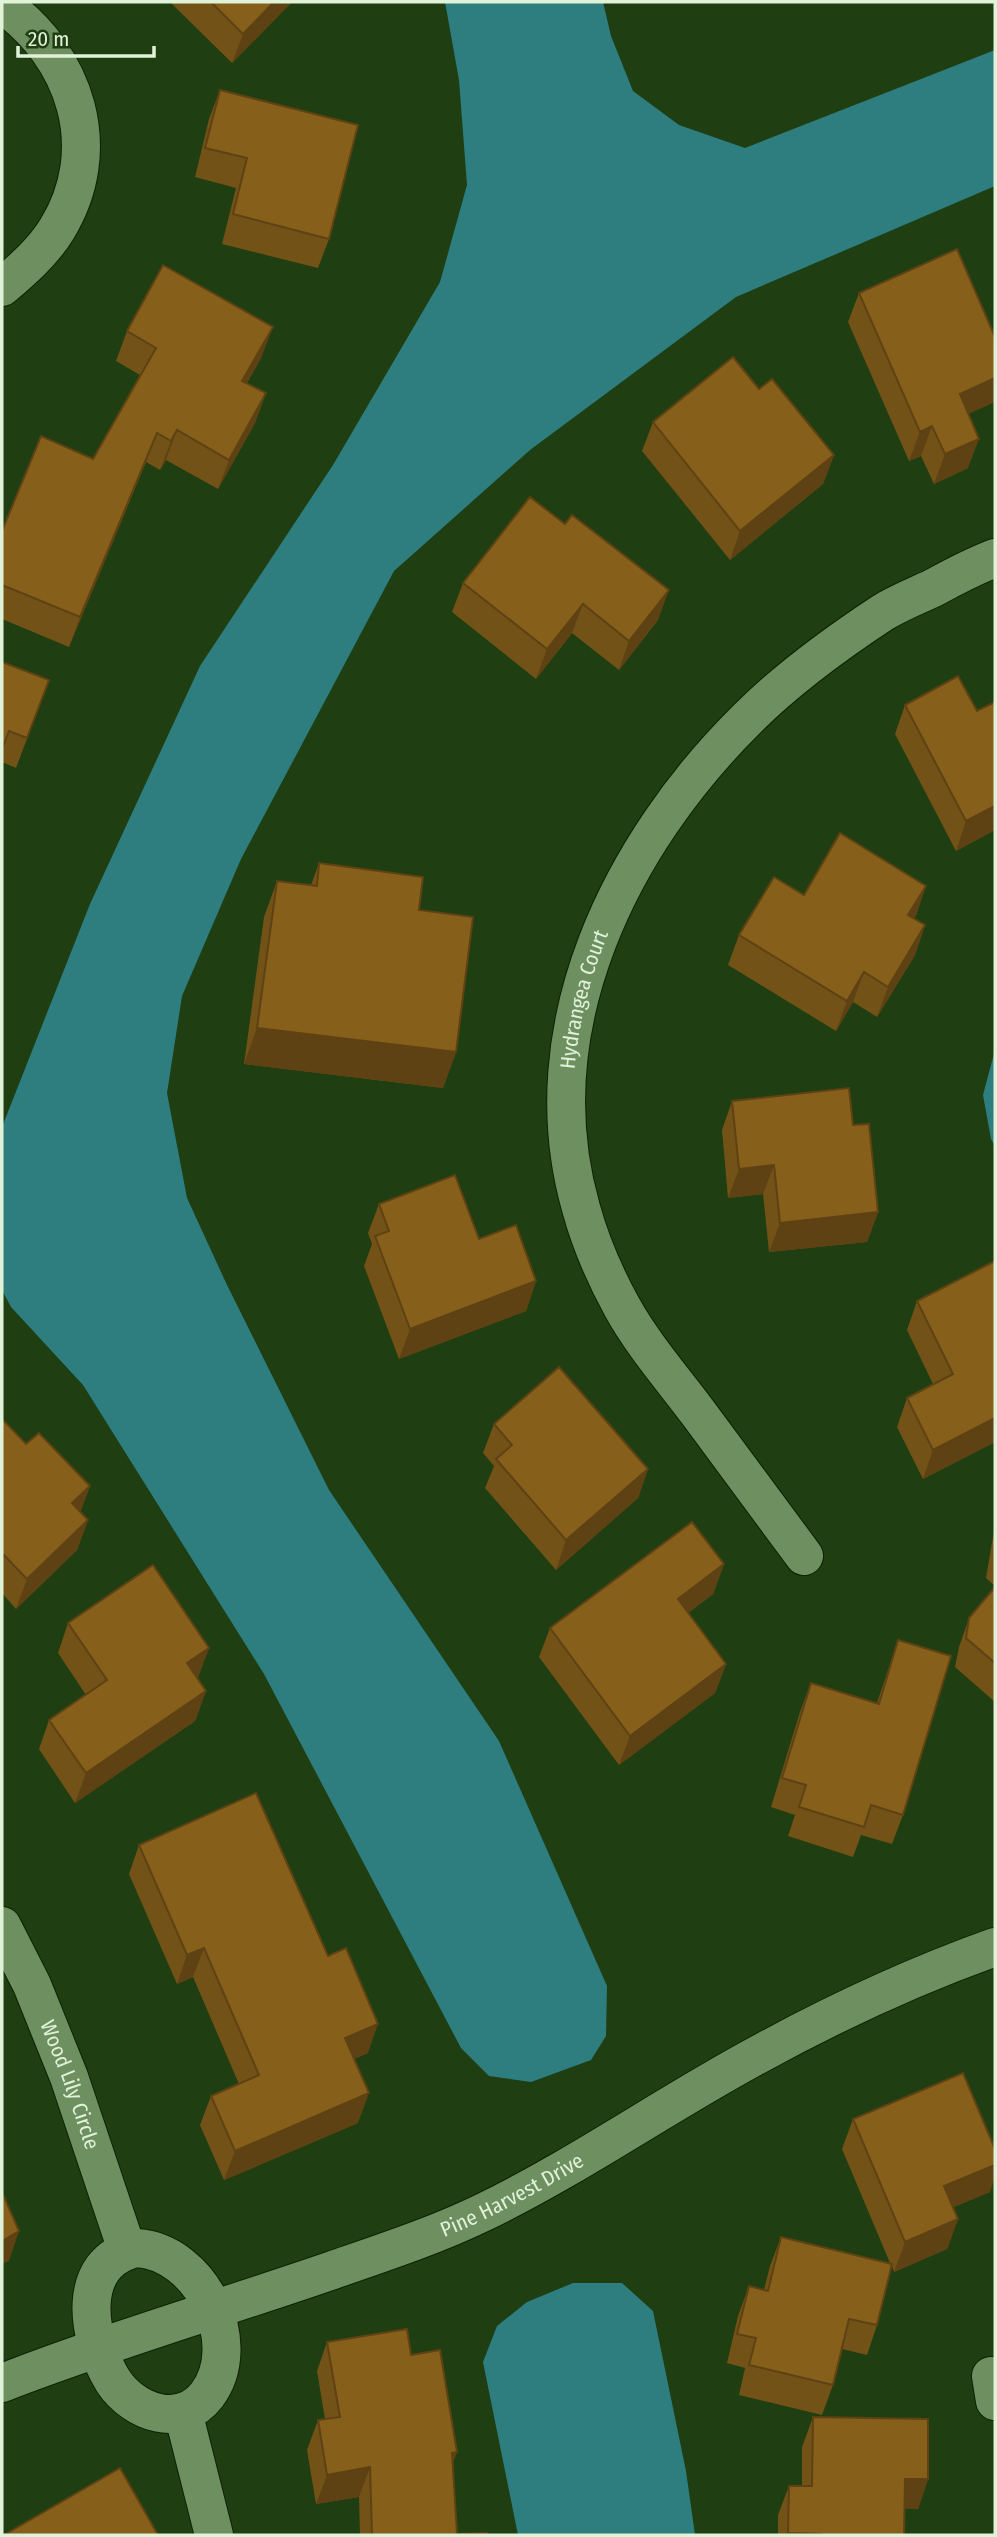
<svg xmlns="http://www.w3.org/2000/svg" width="997" height="2537" viewBox="0 0 997 2537" font-family="'Fira Sans Condensed',sans-serif">
  <style>
    .water { fill: #2e7e80 }
    .lines { fill: none; stroke-linecap: round; stroke-linejoin: round }
    .minor-casing { stroke: #0c2303; stroke-width: 40 }
    .minor { stroke: #6e9061; stroke-width: 38 }
    .wall { fill: #735217 }
    .shaded-wall { fill: #5e4213 }
    .building { fill: #865f1b; stroke: #5e4213; stroke-width: 2 }
    .labels { text-anchor: middle; stroke-width: 6; stroke-linejoin: round; paint-order: stroke }
    .street-label { font-size: 21px; fill: #e0f3d9; stroke: #1f3e11 }
  </style>
  <rect width="100%" height="100%" fill="#1f3e11"/>
  <g class="water">
    <path d="M 445,2 L 603,2 L 611,36 L 633,91 L 679,125 L 745,148 L 995,50 L 995,186 L 736,297 L 530,450 L 394,571 L 241,859 L 182,996 L 167,1093 L 187,1198 L 227,1285 L 329,1490 L 499,1741 L 607,1986 L 606,2036 L 591,2060 L 531,2082 L 489,2076 L 461,2048 L 264,1674 L 83,1385 L 11,1307 L 2,1290 L 2,1127 L 90,904 L 200,666 L 333,465 L 440,282 L 467,185 L 459,80 Z"/>
    <path d="M 995,1050 L 995,1146 L 991,1139 L 983,1095 Z"/>
    <path d="M 573,2283 L 622,2283 L 653,2311 L 686,2471 L 695,2535 L 518,2535 L 483,2362 L 497,2326 L 527,2302 Z"/>
  </g>
  <g class="lines">
    <g class="minor-casing">
      <g id="minor">
        <path d="M 2,4 C 76,56 106,149 57,229 C 43,252 22,270 2,287"/>
        <path id="s1" d="M 804,1556 C 769,1509 734,1462 699,1414 C 673,1379 643,1345 622,1307 C 605,1276 590,1241 581,1208 C 529,1027 621,843 748,718 C 787,679 835,644 882,613 C 898,603 916,596 933,588 C 953,577 974,566 995,558"/>
        <path id="s2" d="M 2,1926 L 32,1985 L 69,2077 L 127,2250"/>
        <path d="M 137,2248 C 201,2252 246,2343 207,2395 C 181,2429 134,2413 113,2381 C 87,2338 74,2261 137,2248 Z"/>
        <path d="M 991,2376 L 995,2401"/>
        <path id="s3" d="M 2,2383 C 110,2341 223,2308 333,2270 C 385,2252 437,2235 486,2211 C 578,2166 662,2107 752,2058 C 830,2015 911,1977 995,1947"/>
        <path d="M 183,2412 L 214,2535"/>
      </g>
    </g>
    <use href="#minor" class="minor"/>
  </g>
  <g class="wall">
    <path d="M 170,2 L 292,2 L 232,63 Z"/>
    <path d="M 220,90 L 329,239 L 318,268 L 222,244 L 236,188 L 195,177 L 209,119 Z"/>
    <path d="M 859,293 L 969,414 L 968,468 L 934,484 L 921,456 L 909,461 L 848,322 Z"/>
    <path d="M 127,331 L 262,356 L 247,383 L 266,393 L 255,423 L 218,489 L 166,460 L 160,470 L 146,462 L 69,647 L 2,619 L 2,531 L 93,459 L 140,375 L 116,361 Z"/>
    <path d="M 759,389 L 834,455 L 823,484 L 730,560 L 642,451 L 653,422 Z"/>
    <path d="M 530,497 L 658,620 L 619,670 L 572,633 L 536,679 L 452,612 L 463,583 Z"/>
    <path d="M 2,662 L 49,680 L 16,768 L 2,762 Z"/>
    <path d="M 905,705 L 995,830 L 956,851 L 895,734 Z"/>
    <path d="M 319,863 L 419,910 L 456,1052 L 443,1088 L 244,1064 L 264,917 L 277,881 L 311,885 Z"/>
    <path d="M 926,886 L 914,919 L 925,925 L 915,955 L 877,1017 L 853,1002 L 836,1031 L 728,965 L 739,935 L 804,895 Z"/>
    <path d="M 732,1101 L 853,1125 L 878,1212 L 867,1242 L 769,1252 L 763,1194 L 728,1198 L 722,1130 Z"/>
    <path d="M 379,1204 L 479,1239 L 536,1281 L 526,1311 L 399,1359 L 364,1266 L 372,1244 L 368,1233 Z"/>
    <path d="M 917,1301 L 995,1442 L 923,1479 L 897,1427 L 907,1398 L 933,1384 L 907,1330 Z"/>
    <path d="M 2,1419 L 26,1444 L 90,1486 L 80,1512 L 88,1520 L 77,1550 L 16,1609 L 2,1593 Z"/>
    <path d="M 494,1424 L 648,1469 L 638,1498 L 556,1570 L 485,1488 L 494,1466 L 483,1453 Z"/>
    <path d="M 995,1531 L 995,1586 L 986,1578 L 993,1537 Z"/>
    <path d="M 724,1564 L 713,1594 L 688,1613 L 726,1664 L 715,1693 L 619,1765 L 539,1657 L 550,1628 Z"/>
    <path d="M 995,1587 L 995,1702 L 955,1667 L 959,1647 L 969,1618 Z"/>
    <path d="M 68,1623 L 209,1648 L 197,1678 L 206,1691 L 195,1721 L 75,1803 L 39,1749 L 49,1720 L 86,1695 L 58,1653 Z"/>
    <path d="M 898,1640 L 903,1815 L 892,1844 L 861,1835 L 853,1857 L 788,1836 L 795,1815 L 771,1807 L 800,1712 L 811,1683 L 877,1703 Z"/>
    <path d="M 139,1845 L 368,2053 L 354,2059 L 358,2123 L 224,2180 L 200,2125 L 211,2096 L 239,2084 L 193,1977 L 177,1984 L 129,1874 Z"/>
    <path d="M 853,2119 L 990,2192 L 953,2207 L 958,2219 L 947,2249 L 894,2272 L 892,2266 L 877,2325 L 867,2355 L 842,2349 L 833,2385 L 822,2415 L 739,2395 L 745,2368 L 727,2363 L 738,2316 L 749,2286 L 764,2290 L 770,2266 L 781,2237 L 890,2263 L 842,2149 Z"/>
    <path d="M 327,2342 L 411,2355 L 453,2464 L 457,2534 L 487,2535 L 360,2535 L 359,2497 L 316,2504 L 307,2450 L 318,2420 L 325,2419 L 317,2371 Z"/>
    <path d="M 813,2417 L 928,2479 L 918,2509 L 904,2508 L 904,2535 L 778,2535 L 778,2515 L 789,2486 L 802,2486 L 802,2447 Z"/>
  </g>
  <g class="shaded-wall">
    <path d="M 274,2 L 292,2 L 232,63 L 243,34 Z"/>
    <path d="M 273,327 L 262,356 L 232,410 L 242,381 Z"/>
    <path d="M 995,378 L 995,402 L 949,423 L 960,394 Z"/>
    <path d="M 266,393 L 255,423 L 218,489 L 229,460 Z"/>
    <path d="M 932,426 L 921,456 L 909,461 L 920,432 Z"/>
    <path d="M 177,430 L 166,460 L 160,470 L 171,441 Z"/>
    <path d="M 157,433 L 146,462 L 69,647 L 80,617 Z"/>
    <path d="M 979,439 L 968,468 L 934,484 L 945,454 Z"/>
    <path d="M 834,455 L 823,484 L 730,560 L 740,531 Z"/>
    <path d="M 669,590 L 658,620 L 619,670 L 629,641 Z"/>
    <path d="M 583,604 L 572,633 L 536,679 L 547,649 Z"/>
    <path d="M 995,806 L 995,830 L 956,851 L 966,821 Z"/>
    <path d="M 926,886 L 916,916 L 898,945 L 908,915 Z"/>
    <path d="M 925,925 L 915,955 L 877,1017 L 888,987 Z"/>
    <path d="M 864,972 L 853,1002 L 836,1031 L 847,1001 Z"/>
    <path d="M 257,1028 L 456,1052 L 443,1088 L 244,1064 Z"/>
    <path d="M 774,1165 L 763,1194 L 728,1198 L 739,1169 Z"/>
    <path d="M 878,1212 L 867,1242 L 769,1252 L 780,1223 Z"/>
    <path d="M 536,1281 L 526,1311 L 399,1359 L 410,1329 Z"/>
    <path d="M 995,1418 L 995,1442 L 923,1479 L 933,1450 Z"/>
    <path d="M 648,1469 L 638,1498 L 556,1570 L 566,1540 Z"/>
    <path d="M 90,1486 L 79,1516 L 72,1503 Z"/>
    <path d="M 88,1520 L 77,1550 L 16,1609 L 27,1579 Z"/>
    <path d="M 724,1564 L 713,1594 L 667,1629 L 678,1599 Z"/>
    <path d="M 209,1648 L 198,1678 L 176,1693 L 187,1663 Z"/>
    <path d="M 726,1664 L 715,1693 L 619,1765 L 630,1736 Z"/>
    <path d="M 206,1691 L 195,1721 L 75,1803 L 86,1773 Z"/>
    <path d="M 204,1948 L 193,1977 L 177,1984 L 187,1955 Z"/>
    <path d="M 378,2024 L 368,2053 L 335,2067 L 345,2038 Z"/>
    <path d="M 369,2093 L 358,2123 L 224,2180 L 235,2151 Z"/>
    <path d="M 995,2165 L 995,2177 L 990,2192 L 933,2216 L 944,2186 Z"/>
    <path d="M 958,2219 L 947,2249 L 894,2272 L 905,2242 Z"/>
    <path d="M 19,2231 L 9,2261 L 2,2264 L 2,2241 Z"/>
    <path d="M 457,2452 L 446,2482 L 452,2453 Z"/>
    <path d="M 370,2467 L 359,2497 L 316,2504 L 327,2475 Z"/>
    <path d="M 905,2479 L 928,2479 L 918,2509 L 894,2508 Z"/>
    <path d="M 788,2533 L 821,2534 L 820,2535 L 788,2535 Z"/>
  </g>
  <g class="building">
    <path d="M 211,2 L 274,2 L 243,34 Z"/>
    <path d="M 220,90 L 358,125 L 329,239 L 233,214 L 247,158 L 205,148 Z"/>
    <path d="M 957,249 L 995,337 L 995,378 L 960,394 L 979,439 L 945,454 L 932,426 L 920,432 L 859,293 Z"/>
    <path d="M 163,265 L 273,327 L 242,381 L 266,393 L 229,460 L 177,430 L 171,441 L 157,433 L 80,617 L 2,585 L 2,531 L 41,436 L 93,459 L 156,348 L 127,331 Z"/>
    <path d="M 733,357 L 759,389 L 772,379 L 834,455 L 740,531 L 653,422 Z"/>
    <path d="M 530,497 L 565,524 L 572,515 L 669,590 L 629,641 L 583,604 L 547,649 L 463,583 Z"/>
    <path d="M 2,662 L 49,680 L 27,738 L 9,731 L 2,749 Z"/>
    <path d="M 958,676 L 977,711 L 995,702 L 995,806 L 966,821 L 905,705 Z"/>
    <path d="M 840,833 L 926,886 L 908,915 L 925,925 L 888,987 L 864,972 L 847,1001 L 739,935 L 774,877 L 804,895 Z"/>
    <path d="M 319,863 L 423,877 L 419,910 L 473,917 L 456,1052 L 257,1028 L 277,881 L 317,886 Z"/>
    <path d="M 849,1088 L 853,1125 L 869,1124 L 878,1212 L 780,1223 L 774,1165 L 739,1169 L 732,1101 Z"/>
    <path d="M 455,1175 L 479,1239 L 516,1225 L 536,1281 L 410,1329 L 375,1236 L 389,1231 L 379,1204 Z"/>
    <path d="M 995,1261 L 995,1418 L 933,1450 L 907,1398 L 953,1374 L 917,1301 Z"/>
    <path d="M 559,1367 L 648,1469 L 566,1540 L 496,1459 L 512,1445 L 494,1424 Z"/>
    <path d="M 2,1419 L 26,1444 L 39,1433 L 90,1486 L 72,1503 L 88,1520 L 27,1579 L 2,1553 Z"/>
    <path d="M 692,1522 L 724,1564 L 678,1599 L 726,1664 L 630,1736 L 550,1628 Z"/>
    <path d="M 153,1565 L 209,1648 L 187,1663 L 206,1691 L 86,1773 L 49,1720 L 107,1680 L 68,1623 Z"/>
    <path d="M 995,1587 L 995,1663 L 966,1638 L 969,1618 Z"/>
    <path d="M 898,1640 L 951,1656 L 903,1815 L 871,1805 L 864,1827 L 799,1807 L 806,1785 L 782,1778 L 811,1683 L 879,1704 Z"/>
    <path d="M 256,1793 L 328,1956 L 346,1948 L 378,2024 L 345,2038 L 369,2093 L 235,2151 L 211,2096 L 259,2075 L 204,1948 L 187,1955 L 139,1845 Z"/>
    <path d="M 963,2073 L 995,2149 L 995,2165 L 944,2186 L 958,2219 L 905,2242 L 853,2119 Z"/>
    <path d="M 2,2192 L 19,2231 L 2,2241 Z"/>
    <path d="M 781,2237 L 892,2264 L 877,2325 L 849,2319 L 833,2385 L 749,2365 L 756,2338 L 737,2334 L 749,2286 L 768,2291 Z"/>
    <path d="M 407,2329 L 411,2355 L 440,2350 L 457,2452 L 452,2453 L 457,2534 L 487,2533 L 487,2535 L 372,2535 L 370,2467 L 327,2475 L 318,2420 L 340,2417 L 327,2342 Z"/>
    <path d="M 813,2417 L 928,2419 L 928,2479 L 905,2479 L 904,2535 L 821,2535 L 821,2534 L 788,2533 L 789,2486 L 812,2486 Z"/>
    <path d="M 120,2468 L 158,2535 L 4,2535 Z"/>
  </g>
  <g class="labels">
    <g class="street-label">
      <text dy="7" stroke="none"><textPath href="#s1" startOffset="628">Hydrangea Court</textPath></text>
      <text dy="7" stroke="none"><textPath href="#s2" startOffset="173">Wood Lily Circle</textPath></text>
      <text dy="7" stroke="none"><textPath href="#s3" startOffset="544">Pine Harvest Drive</textPath></text>
    </g>
  </g>
  <rect width="997" height="2537" fill="none" stroke="#e0f3d9" stroke-width="7"/>
  <path d="M18 46v10h136v-10" fill="none" stroke="#e0f3d9" stroke-width="3.5"/>
  <text x="28" y="46" font-size="21" fill="#e0f3d9" stroke="#1f3e11" stroke-width="5" paint-order="stroke">20 m</text>
</svg>
